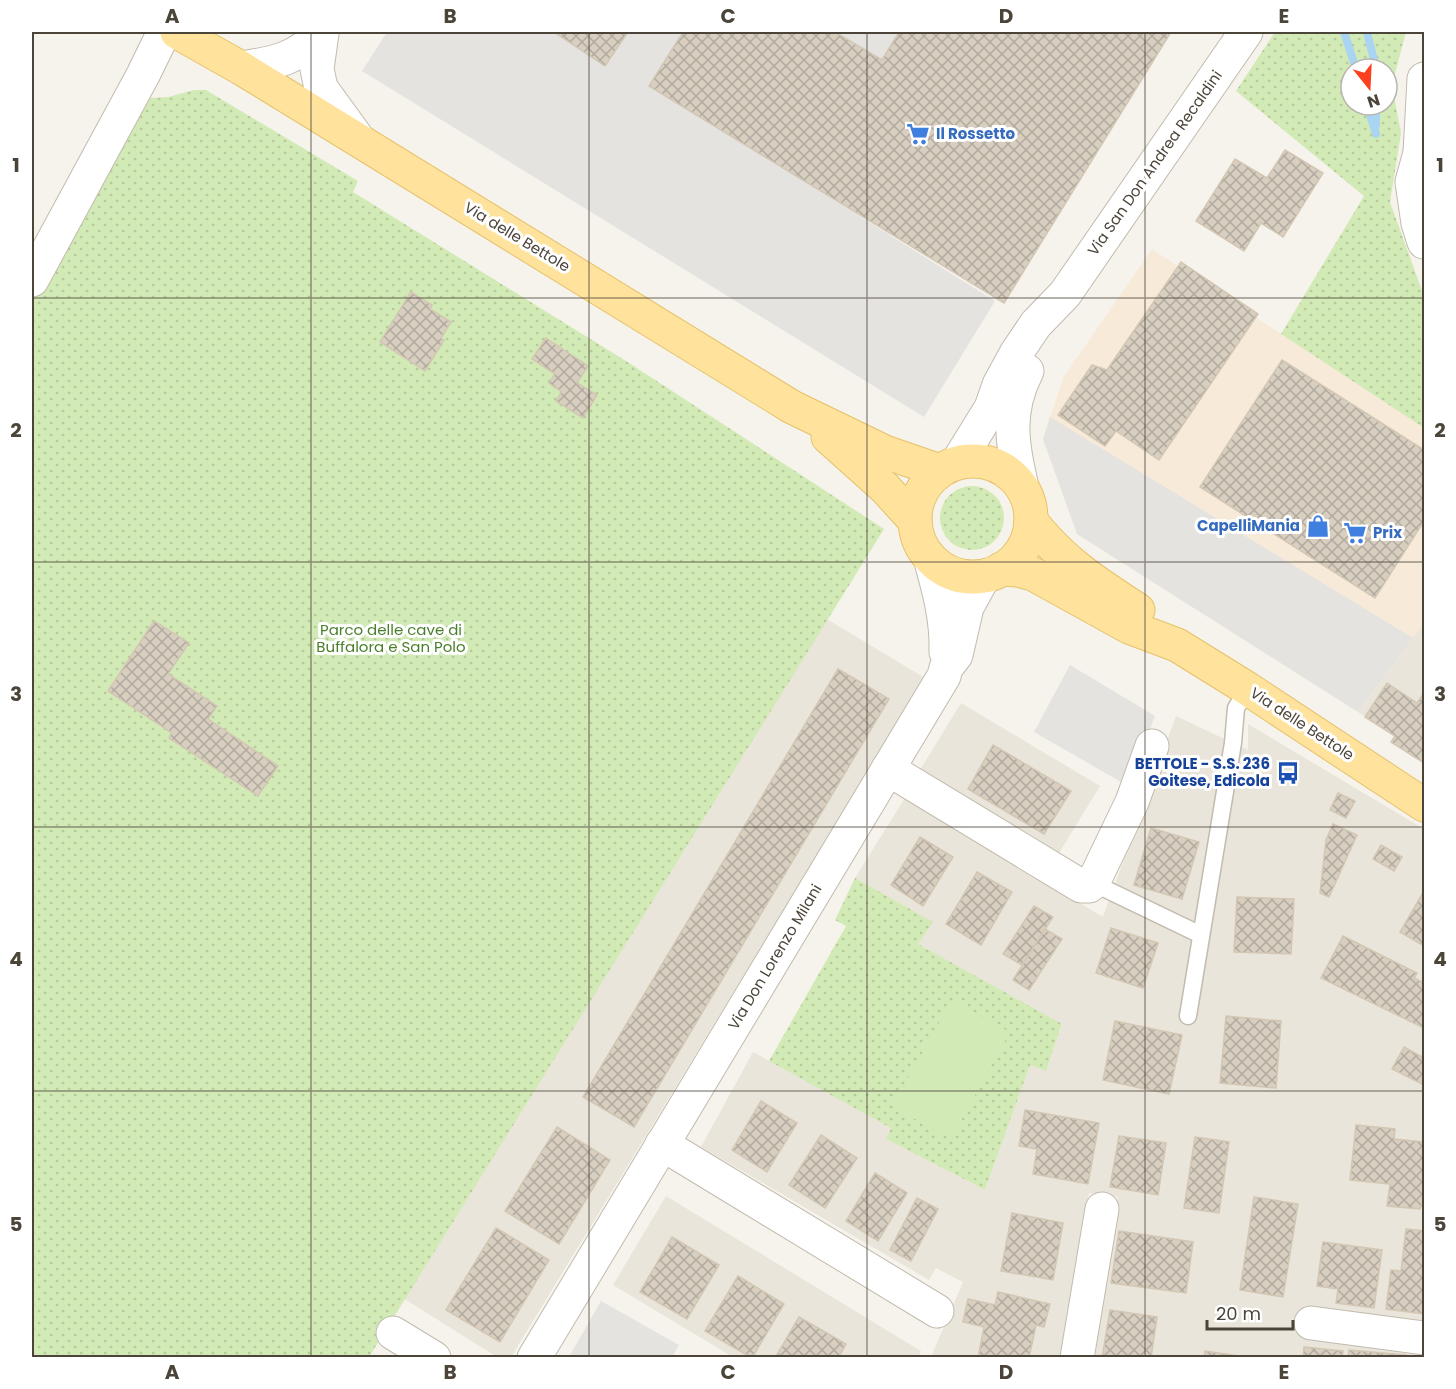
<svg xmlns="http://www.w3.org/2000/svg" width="1456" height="1389" viewBox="0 0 1456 1389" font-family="Poppins,sans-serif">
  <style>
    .residential { fill: #eae5da }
    .commercial { fill: #f7ead8 }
    .grass { fill: url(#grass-dots); fill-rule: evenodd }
    .garden { fill: #d2eab5 }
    .parking { fill: #e5e3e0 }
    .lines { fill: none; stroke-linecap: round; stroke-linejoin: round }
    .stream { stroke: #a9d4f2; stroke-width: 8 }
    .building { fill: url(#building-cross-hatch); stroke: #d3c7b4; stroke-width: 1.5 }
    .service-casing { stroke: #c2bbae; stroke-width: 19 }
    .minor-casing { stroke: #c2bbae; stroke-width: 35 }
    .primary-casing { stroke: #e6c16a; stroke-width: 35 }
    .service { stroke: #fff; stroke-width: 16 }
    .minor { stroke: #fff; stroke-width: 33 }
    .primary { stroke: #ffe39c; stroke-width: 33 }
    .grid { fill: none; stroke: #4b4439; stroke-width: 1.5; stroke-opacity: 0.55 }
    .labels { text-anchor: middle; stroke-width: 6; stroke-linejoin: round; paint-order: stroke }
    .shop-label { font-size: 15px; font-weight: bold; fill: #366cbe; stroke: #fff; text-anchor: start }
    .street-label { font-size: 15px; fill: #4b4439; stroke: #fff }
    .park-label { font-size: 15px; fill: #4a7f2a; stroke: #fff }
    .transit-label { font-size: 15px; font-weight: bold; fill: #164399; stroke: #fff; text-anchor: end }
    .neatline { fill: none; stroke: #4b4439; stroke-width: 2 }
    .grid-label { font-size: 20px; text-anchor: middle; font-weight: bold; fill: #4b4439 }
  </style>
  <defs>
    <pattern id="grass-dots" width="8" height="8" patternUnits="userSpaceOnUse" patternTransform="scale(1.5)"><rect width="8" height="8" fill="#d2eab5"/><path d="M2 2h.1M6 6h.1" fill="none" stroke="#b6ca9c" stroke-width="1.8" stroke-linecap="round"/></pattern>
    <pattern id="building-cross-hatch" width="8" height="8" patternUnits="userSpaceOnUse" patternTransform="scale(1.5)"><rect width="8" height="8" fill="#d8cfc1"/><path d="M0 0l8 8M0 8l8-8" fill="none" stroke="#b1aa9e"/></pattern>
  </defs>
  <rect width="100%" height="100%" fill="#f6f3ec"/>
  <g class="residential">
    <path d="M 825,618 L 925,678 L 511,1357 L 497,1357 L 403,1298 Z"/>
    <path d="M 1424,623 L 1424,756 L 1358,712 Z"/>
    <path d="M 961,703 L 1100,786 L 1059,853 L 920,770 Z"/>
    <path d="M 1176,716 L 1248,750 L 1248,724 L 1424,829 L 1424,1321 L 1304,1306 L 1302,1337 L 1424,1353 L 1424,1357 L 1095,1357 L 1118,1197 L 1089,1193 L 1063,1357 L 931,1357 L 963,1282 L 936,1268 L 929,1280 L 701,1147 L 753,1052 L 892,1128 L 886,1139 L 985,1190 L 1030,1065 L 1046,1071 L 1062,1025 L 918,944 L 932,922 L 855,878 L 905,798 L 1103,917 Z"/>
    <path d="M 666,1196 L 921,1351 L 918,1358 L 733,1357 L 613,1285 Z"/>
  </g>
  <path class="commercial" d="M 1152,249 L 1424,428 L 1424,623 L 1358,712 L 1077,534 L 1043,439 L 1063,378 Z"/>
  <g class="grass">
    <path d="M 1275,32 L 1406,32 L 1392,85 L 1401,133 L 1390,202 L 1424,296 L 1424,428 L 1281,334 L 1364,196 L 1236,91 ZM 1351,69 L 1387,69 L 1387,105 L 1351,105 Z"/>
    <path d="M 194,90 L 206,90 L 358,181 L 353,192 L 626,361 L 884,529 L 369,1357 L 32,1358 L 32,301 L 150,98 L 168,97 Z"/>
    <circle cx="972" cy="518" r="32"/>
    <path d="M 855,878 L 933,922 L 918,944 L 1062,1024 L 1046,1071 L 1030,1065 L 985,1190 L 886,1139 L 891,1128 L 769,1061 L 846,926 L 835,920 Z"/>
  </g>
  <path class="garden" d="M 952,1000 L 1010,1032 L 951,1139 L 892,1106 Z"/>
  <g class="parking">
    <path d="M 387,32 L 554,32 L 605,65 L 628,32 L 683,32 L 650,85 L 995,301 L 924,417 L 362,71 Z"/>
    <path d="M 835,32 L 899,32 L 882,60 Z"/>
    <path d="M 1050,417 L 1413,638 L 1358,712 L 1077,534 L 1043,439 Z"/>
    <path d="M 1070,665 L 1155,716 L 1128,786 L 1034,732 Z"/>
    <path d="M 601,1301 L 679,1345 L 672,1357 L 569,1357 Z"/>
  </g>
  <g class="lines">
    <g class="stream">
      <path d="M 1344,32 L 1356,69"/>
      <path d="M 1367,32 L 1376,69"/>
      <path d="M 1367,105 L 1376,134"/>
      <path d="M 1376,125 L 1376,105"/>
    </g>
  </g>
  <g class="building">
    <path d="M 554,32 L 628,32 L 605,66 Z"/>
    <path d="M 683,32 L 835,32 L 882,60 L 899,32 L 1171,32 L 1004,303 L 649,86 Z"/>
    <path d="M 1285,150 L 1323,173 L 1283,237 L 1261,223 L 1244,251 L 1196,221 L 1235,159 L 1267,178 Z"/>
    <path d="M 1181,262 L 1258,314 L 1159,460 L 1116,431 L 1105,446 L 1058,415 L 1092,365 L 1107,370 Z"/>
    <path d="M 411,292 L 432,305 L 430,309 L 451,322 L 441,338 L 444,340 L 425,371 L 380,342 Z"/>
    <path d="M 546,338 L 588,366 L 577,383 L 597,395 L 583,418 L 556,401 L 562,392 L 549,383 L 555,374 L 532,359 Z"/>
    <path d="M 1282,360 L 1424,450 L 1424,521 L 1375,598 L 1200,487 Z"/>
    <path d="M 154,621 L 189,643 L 168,674 L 217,706 L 208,719 L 278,766 L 258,796 L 169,738 L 172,733 L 108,691 Z"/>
    <path d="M 838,669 L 889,699 L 634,1127 L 583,1097 Z"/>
    <path d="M 1387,683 L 1417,703 L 1424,693 L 1424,763 L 1391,742 L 1395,736 L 1365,717 Z"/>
    <path d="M 993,745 L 1071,791 L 1044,834 L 968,789 Z"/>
    <path d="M 1338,793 L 1355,801 L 1346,818 L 1330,810 Z"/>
    <path d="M 1333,824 L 1357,835 L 1329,897 L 1320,893 L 1326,840 Z"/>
    <path d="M 1151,828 L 1199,842 L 1182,899 L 1134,885 Z"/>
    <path d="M 920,837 L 953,857 L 923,906 L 891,885 Z"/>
    <path d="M 1381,845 L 1402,857 L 1394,871 L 1373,859 Z"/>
    <path d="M 977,872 L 1012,892 L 981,945 L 946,924 Z"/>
    <path d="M 1424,891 L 1424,946 L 1400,932 Z"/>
    <path d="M 1237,897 L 1294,899 L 1291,954 L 1234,952 Z"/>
    <path d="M 1034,906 L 1053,917 L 1022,965 L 1003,954 Z"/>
    <path d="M 1111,928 L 1158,943 L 1143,988 L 1096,973 Z"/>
    <path d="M 1045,929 L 1062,939 L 1029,990 L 1013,980 Z"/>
    <path d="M 1343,936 L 1417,973 L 1414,978 L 1424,983 L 1424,1028 L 1321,978 Z"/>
    <path d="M 1226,1016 L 1281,1021 L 1276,1088 L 1220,1083 Z"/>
    <path d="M 1115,1021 L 1182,1035 L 1169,1094 L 1103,1080 Z"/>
    <path d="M 1404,1047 L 1424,1058 L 1424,1085 L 1392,1069 Z"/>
    <path d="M 761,1101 L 797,1123 L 767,1172 L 732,1150 Z"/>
    <path d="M 1025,1110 L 1099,1123 L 1088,1184 L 1033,1174 L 1037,1149 L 1019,1146 Z"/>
    <path d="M 1356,1125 L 1395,1129 L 1394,1139 L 1424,1142 L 1424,1199 L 1420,1209 L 1387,1206 L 1390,1184 L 1350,1180 Z"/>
    <path d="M 557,1127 L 610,1160 L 559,1244 L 505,1211 Z"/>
    <path d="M 821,1135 L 857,1158 L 825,1208 L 789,1185 Z"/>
    <path d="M 1119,1136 L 1166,1143 L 1158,1195 L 1110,1187 Z"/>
    <path d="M 1195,1137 L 1229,1142 L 1219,1213 L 1184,1208 Z"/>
    <path d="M 875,1173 L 907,1193 L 878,1241 L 846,1221 Z"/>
    <path d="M 1254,1197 L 1298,1204 L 1283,1297 L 1240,1290 Z"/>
    <path d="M 917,1198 L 938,1209 L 911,1261 L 890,1250 Z"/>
    <path d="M 1012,1213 L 1063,1223 L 1053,1280 L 1001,1271 Z"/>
    <path d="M 496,1228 L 549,1260 L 500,1342 L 446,1310 Z"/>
    <path d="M 1406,1229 L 1424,1231 L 1424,1314 L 1386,1309 L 1391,1270 L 1401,1271 Z"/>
    <path d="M 1119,1231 L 1193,1242 L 1186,1293 L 1111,1283 Z"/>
    <path d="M 672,1237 L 719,1265 L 687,1319 L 640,1292 Z"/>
    <path d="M 1323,1242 L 1382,1250 L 1374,1308 L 1336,1303 L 1338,1289 L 1317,1286 Z"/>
    <path d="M 738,1276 L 784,1304 L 752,1358 L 705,1331 Z"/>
    <path d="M 998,1292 L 1050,1304 L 1044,1327 L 1036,1325 L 1029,1358 L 978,1358 L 984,1327 L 963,1322 L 968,1299 L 995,1305 Z"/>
    <path d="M 1110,1310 L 1157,1317 L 1151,1358 L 1102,1358 Z"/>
    <path d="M 799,1317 L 846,1344 L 838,1358 L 775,1358 Z"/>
    <path d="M 1304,1347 L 1343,1351 L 1342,1358 L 1303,1358 Z"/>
    <path d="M 1349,1350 L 1406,1355 L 1406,1358 L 1348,1358 Z"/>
    <path d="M 1205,1351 L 1253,1358 L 1204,1358 Z"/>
  </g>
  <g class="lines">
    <g class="service-casing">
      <g id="service">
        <path d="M 1093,883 L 1201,935"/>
        <path d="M 1188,1016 L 1233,743 L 1236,708 L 1248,689"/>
      </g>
    </g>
    <g class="minor-casing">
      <g id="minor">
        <path d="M 322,33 L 317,69 L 321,88 L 358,139"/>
        <path d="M 241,68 C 275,63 298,59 322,32"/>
        <path d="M 1424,79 L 1420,153 L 1424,158"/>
        <path d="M 1420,153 L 1412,182 L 1418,223 L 1424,242"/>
        <path d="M 32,280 L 143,75 L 164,32"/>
        <path d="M 957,463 L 991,408 L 999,385 L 1017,352 L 1036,324 L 1065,294 L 1246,32"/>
        <path d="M 1022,487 C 1012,445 1006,412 1027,371"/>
        <path d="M 930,558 C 939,590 947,619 946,652"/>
        <path d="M 888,769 L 1081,886 L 1089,886 L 1093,883 L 1132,802 L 1152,746"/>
        <path d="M 662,1144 L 937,1311"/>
        <path d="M 1311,1323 L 1424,1338"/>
        <path d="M 393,1333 L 434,1358"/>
        <path d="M 534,1358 L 944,676 L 946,668 L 956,655 L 967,607 L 984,576"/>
        <path d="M 1077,1358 L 1102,1209"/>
      </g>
    </g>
    <g class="primary-casing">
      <g id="primary">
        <path d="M 177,32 L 241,68 L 792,407 L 885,452 L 940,471"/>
        <path d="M 828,437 L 885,488 L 915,521"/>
        <circle cx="973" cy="519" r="58"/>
        <path d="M 1031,521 C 1063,562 1095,582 1138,610"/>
        <path d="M 1001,569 L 1017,570 L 1033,574 L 1129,627 L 1177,645 L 1248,689 L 1424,805"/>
      </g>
    </g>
    <use href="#service" class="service"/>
    <use href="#minor" class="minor"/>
    <use href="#primary" class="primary"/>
  </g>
  <path class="grid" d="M 311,32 L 311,1358M 589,32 L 589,1358M 867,32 L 867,1358M 1145,32 L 1145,1358M 32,298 L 1424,298M 32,562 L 1424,562M 32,827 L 1424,827M 32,1091 L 1424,1091"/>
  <defs>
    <g id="supermarket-bare" transform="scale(1.8)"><path d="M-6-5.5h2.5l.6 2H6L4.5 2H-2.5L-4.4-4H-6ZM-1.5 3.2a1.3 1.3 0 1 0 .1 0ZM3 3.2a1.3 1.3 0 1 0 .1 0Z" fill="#3f7fe0" stroke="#fff" stroke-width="2.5" paint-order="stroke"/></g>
    <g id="shop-bare" transform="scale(1.8)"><path d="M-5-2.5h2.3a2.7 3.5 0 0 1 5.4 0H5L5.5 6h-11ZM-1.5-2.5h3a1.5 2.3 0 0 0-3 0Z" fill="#3f7fe0" stroke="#fff" stroke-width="2.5" paint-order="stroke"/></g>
    <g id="bus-bare" transform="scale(1.8)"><path d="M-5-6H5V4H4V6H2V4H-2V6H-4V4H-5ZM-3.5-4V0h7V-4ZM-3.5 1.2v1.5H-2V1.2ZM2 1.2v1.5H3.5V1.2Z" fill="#1a4fb4" stroke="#fff" stroke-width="2.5" paint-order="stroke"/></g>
  </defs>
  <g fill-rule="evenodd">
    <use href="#supermarket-bare" x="918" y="134"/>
    <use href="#shop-bare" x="1318" y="526"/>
    <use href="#supermarket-bare" x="1355" y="533"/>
    <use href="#bus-bare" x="1288" y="773"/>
  </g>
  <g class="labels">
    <g class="shop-label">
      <text x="936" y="139">Il Rossetto</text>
      <text x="1300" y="531" text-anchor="end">CapelliMania</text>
      <text x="1373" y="538">Prix</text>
    </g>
    <g class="street-label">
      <text transform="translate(1155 163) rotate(-55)" y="5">Via San Don Andrea Recaldini</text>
      <text transform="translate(517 237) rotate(31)" y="5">Via delle Bettole</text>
      <text transform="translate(1302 724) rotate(33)" y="5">Via delle Bettole</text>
      <text transform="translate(775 957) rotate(-59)" y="5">Via Don Lorenzo Milani</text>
    </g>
    <g class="park-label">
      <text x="391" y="635">Parco delle cave di<tspan x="391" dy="17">Buffalora e San Polo</tspan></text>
    </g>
    <g class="transit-label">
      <text x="1270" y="769">BETTOLE - S.S. 236<tspan x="1270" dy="17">Goitese, Edicola</tspan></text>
    </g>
  </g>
  <rect width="1456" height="1389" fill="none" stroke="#ffffff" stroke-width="66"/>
  <g transform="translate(1369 87) rotate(162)"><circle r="28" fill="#ffffff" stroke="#b7b4b0" stroke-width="1.5"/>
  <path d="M0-4.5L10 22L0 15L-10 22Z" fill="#fc3f1d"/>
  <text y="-9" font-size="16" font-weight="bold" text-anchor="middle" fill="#4b4439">N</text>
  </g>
  <path d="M1207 1320v9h86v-9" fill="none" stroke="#4b4439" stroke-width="3"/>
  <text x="1216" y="1320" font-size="18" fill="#4b4439" stroke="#ffffff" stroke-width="4.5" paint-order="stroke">20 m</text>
  <rect x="33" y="33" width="1390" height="1323" class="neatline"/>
  <g class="grid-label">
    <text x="172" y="23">A</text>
    <text x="450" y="23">B</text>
    <text x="728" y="23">C</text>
    <text x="1006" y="23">D</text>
    <text x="1284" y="23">E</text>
    <text x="16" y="172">1</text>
    <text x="1440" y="172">1</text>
    <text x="16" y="437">2</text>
    <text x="1440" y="437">2</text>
    <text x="16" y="701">3</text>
    <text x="1440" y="701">3</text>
    <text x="16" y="966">4</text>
    <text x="1440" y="966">4</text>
    <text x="16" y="1231">5</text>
    <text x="1440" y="1231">5</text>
    <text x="172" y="1379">A</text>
    <text x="450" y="1379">B</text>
    <text x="728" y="1379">C</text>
    <text x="1006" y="1379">D</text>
    <text x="1284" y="1379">E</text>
  </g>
</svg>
